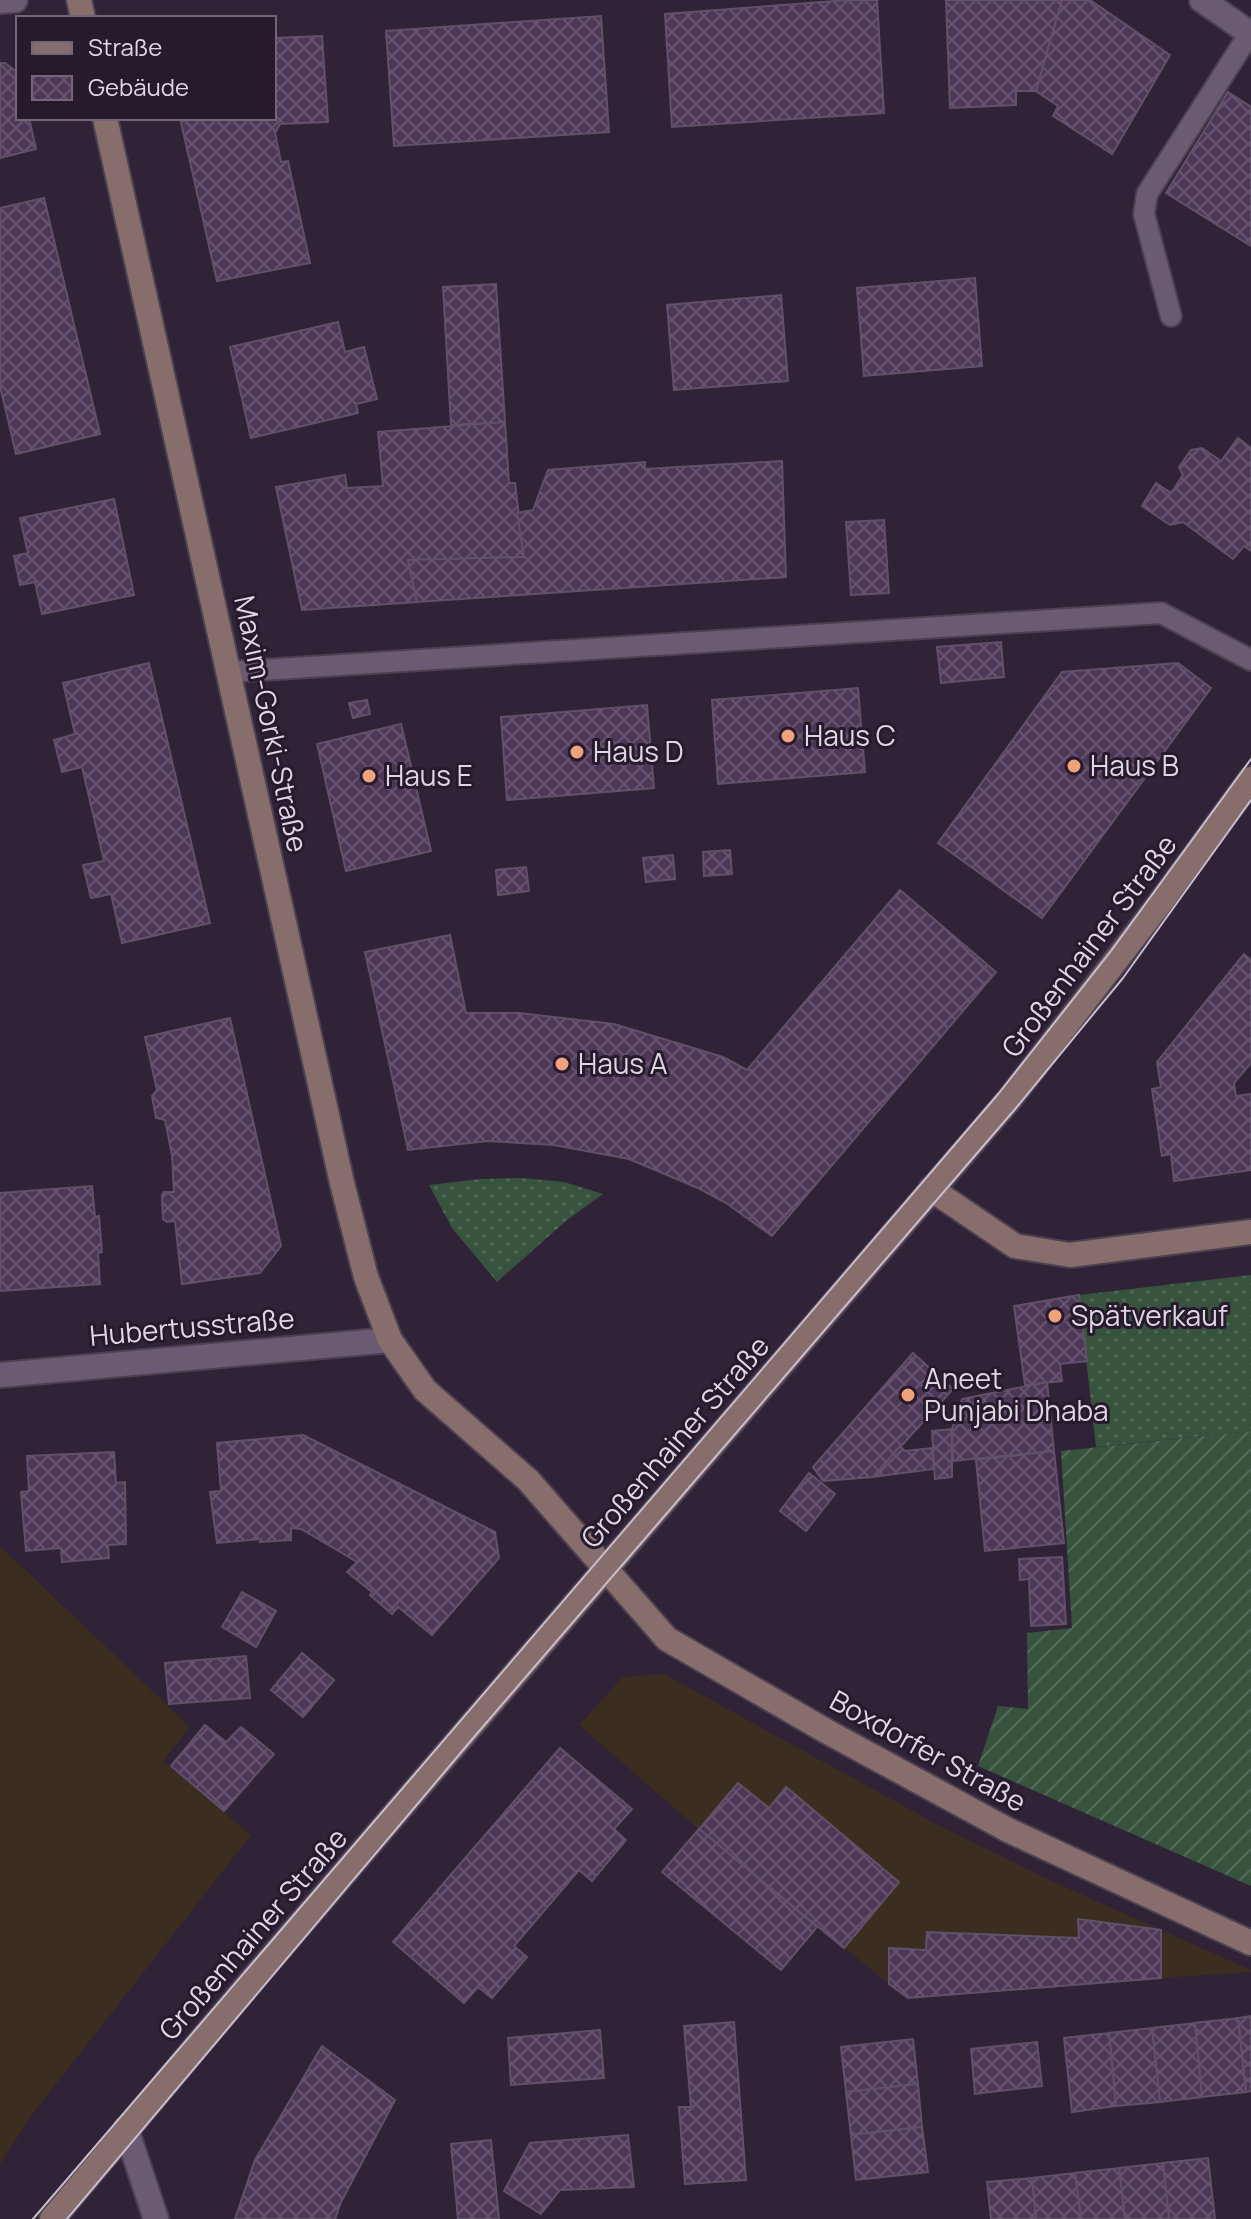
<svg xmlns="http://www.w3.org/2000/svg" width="1251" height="2219" viewBox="0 0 1251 2219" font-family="Manrope,sans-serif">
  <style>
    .commercial { fill: #3c2d21 }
    .grass { fill: url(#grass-dots) }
    .garden { fill: url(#garden-furrows) }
    .building { fill: url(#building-cross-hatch); stroke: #605168; stroke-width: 2 }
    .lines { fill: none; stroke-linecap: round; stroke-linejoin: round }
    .lane-casing { stroke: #4c4151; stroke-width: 24 }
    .street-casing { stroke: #4c4151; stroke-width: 28 }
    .secondary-casing { stroke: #4c4151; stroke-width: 28 }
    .lane { stroke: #6a5b72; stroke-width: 20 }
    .street { stroke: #6a5b72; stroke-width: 24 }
    .secondary { stroke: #876e6d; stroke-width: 24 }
    .tram { stroke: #c7bdcc; stroke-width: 2 }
    .poi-dot { fill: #f0a279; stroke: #271a2d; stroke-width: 3 }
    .labels { text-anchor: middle; stroke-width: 6; stroke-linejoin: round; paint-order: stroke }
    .street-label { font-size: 28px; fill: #dfd6e4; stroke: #271a2d }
    .poi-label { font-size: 28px; fill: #dfd6e4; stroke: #271a2d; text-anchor: start }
  </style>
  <defs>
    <pattern id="grass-dots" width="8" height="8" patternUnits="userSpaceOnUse" patternTransform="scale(2)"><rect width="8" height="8" fill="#37533e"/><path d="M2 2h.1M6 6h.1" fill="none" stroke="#546b5a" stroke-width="1.8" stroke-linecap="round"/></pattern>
    <pattern id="garden-furrows" width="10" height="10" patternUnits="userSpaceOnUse" patternTransform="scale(2)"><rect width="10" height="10" fill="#37533e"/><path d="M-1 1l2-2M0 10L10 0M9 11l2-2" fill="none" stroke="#546b5a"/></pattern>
    <pattern id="building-cross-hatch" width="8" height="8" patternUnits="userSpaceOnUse" patternTransform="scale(2)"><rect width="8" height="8" fill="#4d3757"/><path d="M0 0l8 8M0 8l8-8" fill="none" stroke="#66536f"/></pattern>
  </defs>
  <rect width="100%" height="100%" fill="#312337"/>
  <g class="commercial">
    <path d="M 0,1546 L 190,1727 L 163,1761 L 251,1835 L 34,2112 L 0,2164 Z"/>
    <path d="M 664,1674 L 940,1826 L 1056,1883 L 1251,1970 L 1251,1972 L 1161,1978 L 889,1984 L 699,1829 L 579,1725 L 623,1677 Z"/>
  </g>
  <g class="grass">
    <path d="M 522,1178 L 564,1182 L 603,1194 L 567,1220 L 497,1282 L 452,1228 L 429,1185 L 481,1179 Z"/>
    <path d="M 1251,1275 L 1251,1431 L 1096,1447 L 1079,1295 Z"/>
  </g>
  <path class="garden" d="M 1251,1431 L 1251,1886 L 978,1766 L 998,1706 L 1028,1709 L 1027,1633 L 1072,1628 L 1061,1451 Z"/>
  <g class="building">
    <path d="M 849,0 L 877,0 L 884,113 L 672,127 L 665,14 Z"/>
    <path d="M 946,0 L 1062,0 L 1036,91 L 1016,91 L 1016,105 L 950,108 Z"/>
    <path d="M 1062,0 L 1090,0 L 1170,55 L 1112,154 L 1053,116 L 1058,106 L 1036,91 Z"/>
    <path d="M 601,16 L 609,132 L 394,146 L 386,31 Z"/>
    <path d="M 322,36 L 328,122 L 280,124 L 275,133 L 281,162 L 288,161 L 310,263 L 217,281 L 180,118 L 274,118 L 274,38 Z"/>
    <path d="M 0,63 L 5,63 L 18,73 L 18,118 L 29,118 L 36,149 L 0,158 Z"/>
    <path d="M 1228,92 L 1251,107 L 1251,246 L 1166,193 Z"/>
    <path d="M 44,198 L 100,434 L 16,454 L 0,386 L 0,208 Z"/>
    <path d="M 975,278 L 982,366 L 864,376 L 857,288 Z"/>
    <path d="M 496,284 L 505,422 L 451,425 L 443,287 Z"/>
    <path d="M 781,295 L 788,381 L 674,390 L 667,305 Z"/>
    <path d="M 338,322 L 345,352 L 364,347 L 377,399 L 356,404 L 358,413 L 251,438 L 230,347 Z"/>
    <path d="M 505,422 L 509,483 L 515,483 L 524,557 L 408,560 L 417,602 L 302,610 L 276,487 L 345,475 L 347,488 L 383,486 L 378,432 Z"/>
    <path d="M 1238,438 L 1251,448 L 1251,551 L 1244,546 L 1233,559 L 1183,522 L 1170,525 L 1142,506 L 1156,483 L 1171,493 L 1183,475 L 1179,467 L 1191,450 L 1202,448 L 1221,461 Z"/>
    <path d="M 782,461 L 786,577 L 417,602 L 408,560 L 524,557 L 517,513 L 533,510 L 548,470 L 645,462 L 645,469 Z"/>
    <path d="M 114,499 L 134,595 L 42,614 L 35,582 L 20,585 L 14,556 L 28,553 L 20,518 Z"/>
    <path d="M 884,520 L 889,593 L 851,595 L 846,522 Z"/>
    <path d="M 1001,642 L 1004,677 L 941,683 L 937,647 Z"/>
    <path d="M 149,663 L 210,923 L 122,943 L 111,894 L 91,898 L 83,865 L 104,861 L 82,767 L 62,772 L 54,740 L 75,734 L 63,683 Z"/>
    <path d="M 1178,663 L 1211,688 L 1042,918 L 938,843 L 1062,672 Z"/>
    <path d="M 858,688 L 865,772 L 718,784 L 712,700 Z"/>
    <path d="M 367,700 L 370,714 L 353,718 L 349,703 Z"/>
    <path d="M 647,705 L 654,788 L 507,800 L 501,717 Z"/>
    <path d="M 401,724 L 431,851 L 346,871 L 317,744 Z"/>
    <path d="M 730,850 L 732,874 L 704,876 L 703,852 Z"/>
    <path d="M 673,855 L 675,879 L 646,882 L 643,858 Z"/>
    <path d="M 526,867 L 529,891 L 498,895 L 496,870 Z"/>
    <path d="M 900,890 L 996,972 L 772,1236 L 726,1203 L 698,1188 L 629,1159 L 554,1145 L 488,1141 L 408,1150 L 365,952 L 450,935 L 466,1013 L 519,1013 L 614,1024 L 723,1057 L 747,1070 Z"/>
    <path d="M 1244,954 L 1251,960 L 1251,1063 L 1234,1083 L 1236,1096 L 1251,1094 L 1251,1170 L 1174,1181 L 1171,1154 L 1162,1156 L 1152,1089 L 1161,1087 L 1157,1062 Z"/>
    <path d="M 230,1018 L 281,1246 L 260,1273 L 182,1284 L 175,1221 L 167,1222 L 163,1219 L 162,1195 L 164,1192 L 174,1192 L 172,1155 L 165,1120 L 156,1118 L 152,1096 L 157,1090 L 145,1037 Z"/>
    <path d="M 92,1186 L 95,1217 L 99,1216 L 102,1252 L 98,1253 L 100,1284 L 0,1291 L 0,1193 Z"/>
    <path d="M 1079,1295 L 1087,1361 L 1060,1364 L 1062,1381 L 1025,1385 L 1014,1306 Z"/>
    <path d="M 913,1353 L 953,1389 L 873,1477 L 823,1481 L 813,1467 Z"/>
    <path d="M 1047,1382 L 1054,1451 L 953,1461 L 952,1429 L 962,1399 Z"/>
    <path d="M 952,1429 L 952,1477 L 935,1479 L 932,1431 Z"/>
    <path d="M 303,1435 L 495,1532 L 499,1558 L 432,1635 L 398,1607 L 392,1614 L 370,1595 L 372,1592 L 347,1572 L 357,1562 L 301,1529 L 291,1528 L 291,1540 L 260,1542 L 261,1539 L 217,1543 L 210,1492 L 221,1491 L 217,1443 Z"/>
    <path d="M 900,1446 L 905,1451 L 932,1448 L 934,1469 L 873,1477 Z"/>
    <path d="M 1054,1451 L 1064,1543 L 985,1551 L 976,1460 Z"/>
    <path d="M 114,1452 L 116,1483 L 125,1482 L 126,1544 L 108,1545 L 109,1558 L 62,1562 L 61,1548 L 26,1551 L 21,1492 L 29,1491 L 27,1456 Z"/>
    <path d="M 809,1473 L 835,1494 L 806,1531 L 780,1511 Z"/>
    <path d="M 1062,1557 L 1066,1624 L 1031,1626 L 1029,1579 L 1020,1580 L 1019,1559 Z"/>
    <path d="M 242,1592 L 276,1611 L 256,1647 L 222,1627 Z"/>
    <path d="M 302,1653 L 334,1680 L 303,1717 L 271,1690 Z"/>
    <path d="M 246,1656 L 250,1698 L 169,1704 L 165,1663 Z"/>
    <path d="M 205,1725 L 226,1742 L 241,1727 L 274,1754 L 224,1811 L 171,1766 Z"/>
    <path d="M 560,1748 L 632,1809 L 614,1829 L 626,1840 L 592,1881 L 579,1870 L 514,1946 L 527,1957 L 492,1998 L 478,1987 L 464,2003 L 393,1942 Z"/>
    <path d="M 738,1783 L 769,1808 L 786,1787 L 899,1882 L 844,1948 L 699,1829 Z"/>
    <path d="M 699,1829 L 817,1927 L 781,1970 L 662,1872 Z"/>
    <path d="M 1078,1919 L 1161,1930 L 1161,1978 L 908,1998 L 889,1984 L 889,1948 L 926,1950 L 927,1932 L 1079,1938 Z"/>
    <path d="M 1251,2016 L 1251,2091 L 1246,2092 L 1238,2018 Z"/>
    <path d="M 1238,2018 L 1246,2092 L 1202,2097 L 1195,2023 Z"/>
    <path d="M 734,2022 L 746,2180 L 685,2184 L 679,2107 L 691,2107 L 684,2026 Z"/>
    <path d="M 1195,2023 L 1202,2097 L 1160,2102 L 1152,2028 Z"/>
    <path d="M 1152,2028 L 1160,2102 L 1116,2106 L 1109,2033 Z"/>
    <path d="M 600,2030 L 604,2078 L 511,2085 L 508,2038 Z"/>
    <path d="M 1109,2033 L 1116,2106 L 1072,2112 L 1064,2038 Z"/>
    <path d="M 913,2039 L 918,2084 L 846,2092 L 841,2047 Z"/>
    <path d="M 1037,2042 L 1042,2086 L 975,2094 L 971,2049 Z"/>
    <path d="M 322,2046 L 395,2100 L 341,2202 L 335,2219 L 235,2219 L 255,2160 Z"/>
    <path d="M 918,2084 L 922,2127 L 851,2135 L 846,2092 Z"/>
    <path d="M 922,2127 L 928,2172 L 856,2180 L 851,2135 Z"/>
    <path d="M 628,2135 L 634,2187 L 560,2190 L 541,2214 L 504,2191 L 530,2143 Z"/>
    <path d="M 491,2140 L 499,2219 L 458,2219 L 451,2144 Z"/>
    <path d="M 1208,2158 L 1215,2219 L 1169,2219 L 1163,2163 Z"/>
    <path d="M 1163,2163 L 1169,2219 L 1125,2219 L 1119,2168 Z"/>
    <path d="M 1119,2168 L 1125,2219 L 1081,2219 L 1075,2173 Z"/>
    <path d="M 1075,2173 L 1081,2219 L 1036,2219 L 1032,2178 Z"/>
    <path d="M 1032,2178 L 1036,2219 L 991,2219 L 987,2182 Z"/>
  </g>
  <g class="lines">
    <g class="lane-casing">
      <g id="lane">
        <path d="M 1171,316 L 1144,214 L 1147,194 L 1250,33"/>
        <path d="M 229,672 L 1161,613 L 1251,660"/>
      </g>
    </g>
    <g class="street-casing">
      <g id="street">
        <path d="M 1202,0 L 1251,34"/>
        <path d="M 0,1 L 15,0"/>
        <path d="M 0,1375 L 390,1340"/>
        <path d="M 126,2129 L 156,2219"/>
      </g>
    </g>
    <g class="secondary-casing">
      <g id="secondary">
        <path d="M 79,0 L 83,18"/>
        <path d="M 105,118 L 342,1183 L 366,1277 L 390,1340 L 425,1390 L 528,1480 L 667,1639 L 826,1731 L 1008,1830 L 1251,1943"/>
        <path d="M 931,1189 L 1015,1246 L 1070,1255 L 1251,1232"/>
        <path d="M 52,2219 L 248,1985 L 1008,1101 L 1161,902 L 1251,779"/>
      </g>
    </g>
    <use href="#lane" class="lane"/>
    <use href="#street" class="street"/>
    <use href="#secondary" class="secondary"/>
    <g class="tram">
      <path d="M 33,2219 L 999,1093 L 1111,951 L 1251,759"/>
      <path d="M 67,2219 L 474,1737 L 1016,1108 L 1123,978 L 1251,800"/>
    </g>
  </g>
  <g class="poi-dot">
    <circle cx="788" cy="736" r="8"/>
    <circle cx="577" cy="752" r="8"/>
    <circle cx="1074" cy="766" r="8"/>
    <circle cx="369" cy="776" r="8"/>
    <circle cx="562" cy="1064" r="8"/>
    <circle cx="1055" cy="1316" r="8"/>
    <circle cx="908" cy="1395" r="8"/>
  </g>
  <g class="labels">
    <g class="street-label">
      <text transform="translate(271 724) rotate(78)" y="10">Maxim-Gorki-Straße</text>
      <text transform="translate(1089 946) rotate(-53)" y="10">Großenhainer Straße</text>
      <text transform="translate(192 1327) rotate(-5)" y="10">Hubertusstraße</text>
      <text transform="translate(675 1442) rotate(-49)" y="10">Großenhainer Straße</text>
      <text transform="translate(928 1751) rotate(29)" y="10">Boxdorfer Straße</text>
      <text transform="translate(253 1934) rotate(-49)" y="10">Großenhainer Straße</text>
    </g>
    <g class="poi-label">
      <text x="804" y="746">Haus C</text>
      <text x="593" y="762">Haus D</text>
      <text x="1090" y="776">Haus B</text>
      <text x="385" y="786">Haus E</text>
      <text x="578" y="1074">Haus A</text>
      <text x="1071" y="1326">Spätverkauf</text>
      <text x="924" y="1389">Aneet<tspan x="924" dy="32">Punjabi Dhaba</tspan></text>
    </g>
  </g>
  <rect x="16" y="16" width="260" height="104" fill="#271a2d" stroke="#716576" stroke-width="2"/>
  <rect x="32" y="42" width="40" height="12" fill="#876e6d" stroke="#716576" stroke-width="2"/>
  <text x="88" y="56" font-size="24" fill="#dfd6e4">Straße</text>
  <rect x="32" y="76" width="40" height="24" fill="url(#building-cross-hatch)" stroke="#716576" stroke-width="2"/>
  <text x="88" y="96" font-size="24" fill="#dfd6e4">Gebäude</text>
</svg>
